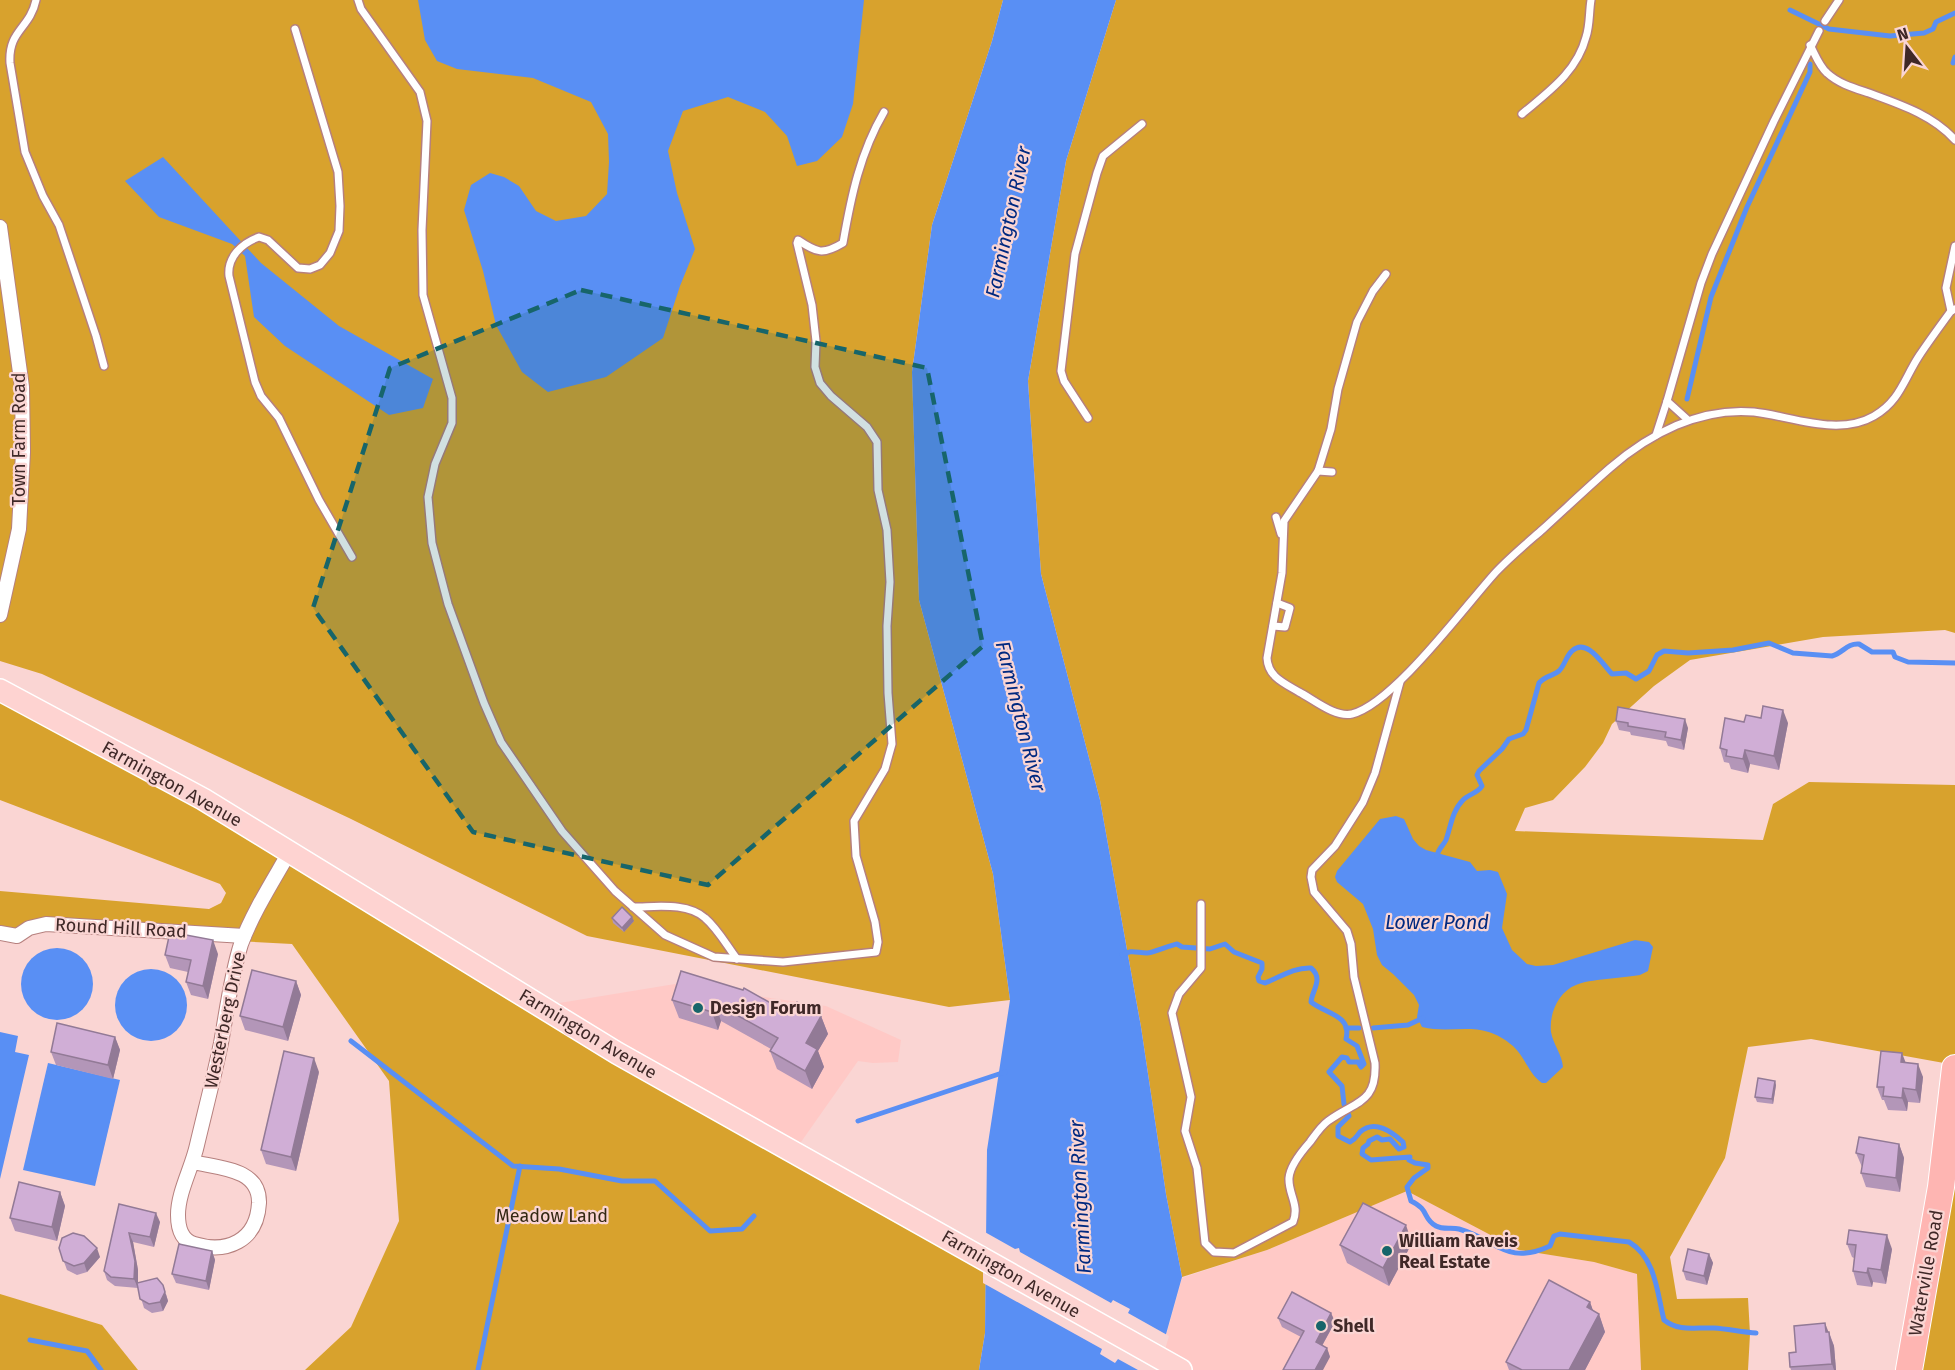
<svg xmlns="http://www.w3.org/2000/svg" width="1955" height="1370" viewBox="0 0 1955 1370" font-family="'Fira Sans',sans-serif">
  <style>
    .built { fill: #ffc9c6 }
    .green { fill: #d8a22d }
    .water { fill: #598ff4 }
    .pier { fill: #fad5d3 }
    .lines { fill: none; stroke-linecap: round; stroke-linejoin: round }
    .stream { stroke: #598ff4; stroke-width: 5 }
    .lane-casing { stroke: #b6807e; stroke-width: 10 }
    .street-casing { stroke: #b6807e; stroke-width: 16 }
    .primary-casing { stroke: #fff; stroke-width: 24 }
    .highway-casing { stroke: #fff; stroke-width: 28 }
    .lane { stroke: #fff; stroke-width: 7 }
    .street { stroke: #fff; stroke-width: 14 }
    .primary { stroke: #fed3d1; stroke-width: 21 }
    .highway { stroke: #feb5b2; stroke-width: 26 }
    .wall { fill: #b396b8 }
    .shaded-wall { fill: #927a96 }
    .building { fill: #d0aed6; stroke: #927a96; stroke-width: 1.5 }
    .marked { fill: #17656a; fill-opacity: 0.2; stroke: #17656a; stroke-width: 4.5; stroke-dasharray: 12 8; stroke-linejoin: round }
    .poi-dot { fill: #17656a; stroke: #fad5d3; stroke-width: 2 }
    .labels { text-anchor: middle; stroke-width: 4.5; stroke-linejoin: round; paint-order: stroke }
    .street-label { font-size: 18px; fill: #3f2827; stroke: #fad5d3 }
    .poi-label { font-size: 18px; font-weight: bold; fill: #3f2827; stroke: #fad5d3; text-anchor: start }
    .park-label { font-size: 18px; fill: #342813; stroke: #fad5d3 }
    .water-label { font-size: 20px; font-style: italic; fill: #002980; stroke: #fad5d3 }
  </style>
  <rect width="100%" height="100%" fill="#fad5d3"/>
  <g class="built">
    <path d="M 675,984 L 826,1006 L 901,1040 L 898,1062 L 873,1063 L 858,1061 L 794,1152 L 541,1006 Z"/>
    <path d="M 1407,1191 L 1519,1250 L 1594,1262 L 1637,1274 L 1641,1370 L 1181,1370 L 1160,1358 L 1182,1278 L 1267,1250 Z"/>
  </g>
  <g class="green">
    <path d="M 0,0 L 1003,0 L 992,41 L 932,225 L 912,372 L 919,600 L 993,874 L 1010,1000 L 949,1007 L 587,936 L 349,818 L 42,674 L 0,661 Z"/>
    <path d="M 1116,0 L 1955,0 L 1955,633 L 1945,630 L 1823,637 L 1690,660 L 1654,686 L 1612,724 L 1603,743 L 1585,767 L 1553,800 L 1525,808 L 1515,831 L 1763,840 L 1773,804 L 1809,782 L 1955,785 L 1955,1065 L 1811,1039 L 1748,1047 L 1725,1158 L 1670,1257 L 1677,1299 L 1748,1298 L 1750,1334 L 1748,1370 L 1641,1370 L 1637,1274 L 1594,1262 L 1519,1250 L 1407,1191 L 1267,1250 L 1182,1277 L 1166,1194 L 1141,1027 L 1100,800 L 1041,574 L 1028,381 L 1066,161 Z"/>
    <path d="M 0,690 L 986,1260 L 985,1333 L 979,1370 L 305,1370 L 351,1327 L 399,1221 L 389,1081 L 292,944 L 0,928 L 0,891 L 209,909 L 221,903 L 226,893 L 220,884 L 0,800 Z"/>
    <path d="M 1955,1154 L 1955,1370 L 1919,1370 Z"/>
    <path d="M 0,1294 L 102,1325 L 138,1370 L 0,1370 Z"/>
  </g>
  <g class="water">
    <path d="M 418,0 L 864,0 L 853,104 L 842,137 L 817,161 L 797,166 L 787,136 L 765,112 L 728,97 L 683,111 L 668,151 L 677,193 L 695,249 L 680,286 L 663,338 L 606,377 L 548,392 L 522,372 L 496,325 L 483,271 L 464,210 L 471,185 L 490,173 L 504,177 L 519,186 L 536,211 L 556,221 L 586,216 L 607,194 L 609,162 L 608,134 L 591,102 L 533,78 L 457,69 L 437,61 L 425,40 Z"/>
    <path d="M 1003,0 L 1116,0 L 1066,161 L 1028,381 L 1041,574 L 1100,800 L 1141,1027 L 1166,1194 L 1182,1277 L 1156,1370 L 979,1370 L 985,1333 L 987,1150 L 1010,1000 L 993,874 L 919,600 L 912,372 L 932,225 L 992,41 Z"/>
    <path d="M 163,157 L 261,263 L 339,326 L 433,379 L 423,408 L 389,415 L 285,346 L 254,317 L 245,256 L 232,244 L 159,217 L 125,181 Z"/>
    <path d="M 1396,816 L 1404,819 L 1413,839 L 1419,846 L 1426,850 L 1470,862 L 1477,871 L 1490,870 L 1498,872 L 1507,894 L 1502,928 L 1512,950 L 1527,964 L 1536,966 L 1553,965 L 1635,940 L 1649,942 L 1653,947 L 1648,971 L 1640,975 C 1623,978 1589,979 1576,985 C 1558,992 1549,1014 1551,1032 C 1553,1044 1562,1054 1563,1067 L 1546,1083 L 1542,1083 C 1529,1074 1525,1057 1513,1046 C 1481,1018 1455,1035 1422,1027 L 1417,1017 L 1419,1005 L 1414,995 L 1393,974 L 1382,965 L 1377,955 L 1373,929 L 1363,904 L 1337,882 L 1335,877 L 1337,871 L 1380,819 Z"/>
    <circle cx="57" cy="984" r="36"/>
    <circle cx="151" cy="1005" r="36"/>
    <path d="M 0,1032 L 18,1036 L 15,1052 L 29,1055 L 0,1179 Z"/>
    <path d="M 48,1063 L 120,1080 L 95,1186 L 23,1170 Z"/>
  </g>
  <path class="pier" d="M 983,1231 L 1015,1249 L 1019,1248 L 1020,1252 L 1111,1303 L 1113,1300 L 1130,1309 L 1128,1313 L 1169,1336 L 1159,1370 L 1138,1370 L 1118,1359 L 1115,1363 L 1100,1354 L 1102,1349 L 983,1283 Z"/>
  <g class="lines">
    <g class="stream">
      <path d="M 1790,10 L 1829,29 L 1890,36 L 1924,33 L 1933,29 L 1936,22 L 1955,13"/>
      <path d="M 1953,63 L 1955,57"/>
      <path d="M 1687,399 L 1711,297 L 1747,207 L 1810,72 L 1810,64"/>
      <path d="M 1437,856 C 1438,849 1443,846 1446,840 C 1451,826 1452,811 1463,800 C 1469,794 1478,793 1482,786 L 1477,775 L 1479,771 L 1502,749 L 1509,739 L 1523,734 L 1526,730 L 1539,683 C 1545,676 1553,676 1559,671 C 1565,665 1566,656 1572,651 C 1587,637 1603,665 1612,674 L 1626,673 L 1636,679 L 1649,671 L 1657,655 L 1664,651 L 1688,653 L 1733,650 L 1769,643 L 1793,653 L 1832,656 C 1843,653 1847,643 1859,644 L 1872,652 L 1893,652 L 1895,657 L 1908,662 L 1955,663"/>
      <path d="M 1122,955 C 1131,949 1137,953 1147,953 C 1152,953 1168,946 1177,944 L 1182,947 L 1210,949 L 1225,944 L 1234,952 L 1262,963 L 1262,969 L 1258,977 L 1259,981 L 1265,983 C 1280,977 1295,967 1311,968 C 1324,979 1312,990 1311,1002 C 1326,1014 1352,1015 1346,1039 L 1357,1046 L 1364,1064 L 1361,1067 L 1358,1062 L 1349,1062 L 1347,1058 L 1342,1057 L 1329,1072 L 1342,1086 L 1344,1104 L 1349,1116 L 1338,1127 L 1338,1136 L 1350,1142 C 1356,1139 1356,1137 1360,1132 C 1375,1119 1392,1132 1403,1142 L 1404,1147 L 1399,1149 L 1390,1139 L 1382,1140 L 1377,1137 L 1369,1141 L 1368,1144 L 1363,1148 L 1362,1154 L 1371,1160 L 1410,1157 L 1409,1160 L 1415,1163 L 1428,1165 L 1428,1168 L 1414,1178 L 1407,1187 L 1411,1201 C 1430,1210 1422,1218 1436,1226 C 1443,1230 1452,1227 1459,1229 C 1497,1240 1507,1266 1550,1246 L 1554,1236 L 1560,1234 L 1629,1242 C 1656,1258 1657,1293 1664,1320 C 1679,1332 1696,1327 1714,1328 C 1728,1329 1742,1332 1756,1333"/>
      <path d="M 1346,1028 L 1359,1028"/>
      <path d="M 1373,1028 L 1408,1025 L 1423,1018"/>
      <path d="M 351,1041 L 513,1166 L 559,1169 L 622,1181 L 655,1181 L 710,1231 L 742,1229 L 754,1216"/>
      <path d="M 858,1121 L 1005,1072"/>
      <path d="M 30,1340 L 87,1351 L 101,1370"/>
      <path d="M 478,1370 L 520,1166"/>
    </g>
    <g class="lane-casing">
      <g id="lane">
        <path d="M 36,0 C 30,29 8,30 10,63 L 25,152 L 43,196 L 59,225 L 96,336 L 104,366"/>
        <path d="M 358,0 L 361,9 L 420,92 L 427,121 L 422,230 L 423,295 L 452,398 L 452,423 L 435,464 L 428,497 L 432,543 L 448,604 L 484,703 L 501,742 L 562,831 L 615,891 L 665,935 L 714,957 L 783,962 L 876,952 L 878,942 L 875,922 L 856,856 L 854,821 L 885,769 L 892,744 L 888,693 L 887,626 L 890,582 L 887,530 L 878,490 L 877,442 L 867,427 L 831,396 L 820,383 L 815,367 L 816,341 L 812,305 L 797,243 L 798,240 C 817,253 823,255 843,243 C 851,197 860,153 884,112"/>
        <path d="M 1825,21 L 1839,0"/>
        <path d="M 295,29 L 338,172 L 340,206 L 339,231 L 330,253 L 320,265 L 310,269 L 298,268 L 268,240 L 259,237 C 242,243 227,257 229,276 L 255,382 L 261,396 L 279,418 L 319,500 L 352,557"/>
        <path d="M 1810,45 C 1815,54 1819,66 1827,73 C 1839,84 1854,88 1869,93 C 1899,104 1933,115 1955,140"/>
        <path d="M 1522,114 C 1548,92 1577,72 1586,37 C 1590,25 1589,12 1591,0"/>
        <path d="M 1386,274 L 1373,291 L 1357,322 L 1338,389 L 1331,429 L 1318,471 L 1284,521 L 1282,573 L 1267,658 C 1268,677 1284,683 1299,692 C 1313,699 1335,718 1352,714 C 1393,704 1465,606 1496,572 C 1510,557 1527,543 1543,529 C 1565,509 1587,488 1610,468 C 1649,434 1700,407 1754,412 C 1791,416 1838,437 1874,416 C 1900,401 1904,379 1919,356 C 1929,341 1940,326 1951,311 L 1955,309"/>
        <path d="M 1951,311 L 1946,288 L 1955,246"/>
        <path d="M 1088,418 L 1064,381 L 1061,371 L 1075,254 L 1097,173 L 1103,156 L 1142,124"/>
        <path d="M 1688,420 L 1667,401 L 1701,283 L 1712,254 L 1774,121 L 1819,31"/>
        <path d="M 1656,435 L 1667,401"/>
        <path d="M 1318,471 L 1332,472"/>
        <path d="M 1276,517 L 1281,534"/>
        <path d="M 1273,626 L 1285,627 L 1290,608 L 1277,603"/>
        <path d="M 1201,904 L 1201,968 L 1179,994 L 1172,1013 L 1191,1097 L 1185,1131 L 1197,1168 L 1205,1243 L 1214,1252 L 1234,1253 L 1293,1222 C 1300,1205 1288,1194 1289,1178 C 1290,1166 1302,1151 1310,1142 C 1315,1135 1321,1126 1328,1121 C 1355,1101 1377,1104 1375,1063 L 1354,977 L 1351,944 L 1347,931 L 1314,892 L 1311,877 L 1312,870 L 1335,846 L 1363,802 L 1375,773 L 1400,682"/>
        <path d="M 633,907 C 656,907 687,902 705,918 C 718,929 727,946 737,959"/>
      </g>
    </g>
    <g class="street-casing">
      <g id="street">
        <path d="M 0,227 L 22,387 L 23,452 L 19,529 L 0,615"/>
        <path d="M 0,933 L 17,936 L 29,928 L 46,924 L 244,936"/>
        <path d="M 193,1162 C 218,1168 260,1168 259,1203 C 257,1241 227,1254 194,1244 C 181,1240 178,1228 178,1215 C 178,1192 192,1168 197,1145 C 205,1111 214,1077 221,1043 C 227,1010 231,976 241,944 C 253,912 273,881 290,851"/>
      </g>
    </g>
    <g class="primary-casing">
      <path id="primary" d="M 0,690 L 203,799 L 617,1053 L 1181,1370"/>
    </g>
    <g class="highway-casing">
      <path id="highway" d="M 1909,1370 L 1941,1187 L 1955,1068"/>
    </g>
    <use href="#lane" class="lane"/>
    <use href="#street" class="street"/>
    <use href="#primary" class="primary"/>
    <use href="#highway" class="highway"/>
  </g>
  <g class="wall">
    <path d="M 1616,721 L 1688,728 L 1684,750 L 1668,746 L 1666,741 L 1631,735 L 1630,732 L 1619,730 Z"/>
    <path d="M 1744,722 L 1788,723 L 1779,770 L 1750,764 L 1748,773 L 1731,769 L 1729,763 L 1724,762 L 1720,748 Z"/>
    <path d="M 612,918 L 634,921 L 624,932 L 613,923 Z"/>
    <path d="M 218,954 L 208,999 L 191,995 L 186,982 L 188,972 L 170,968 L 165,955 Z"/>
    <path d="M 681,971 L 790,1014 L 821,1016 L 828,1034 L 818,1051 L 824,1067 L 812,1089 L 777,1069 L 770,1051 L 771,1049 L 721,1021 L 718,1030 L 679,1018 L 672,1000 Z"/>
    <path d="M 296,981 L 301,995 L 288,1041 L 245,1030 L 240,1016 Z"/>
    <path d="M 115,1037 L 120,1050 L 113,1079 L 56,1065 L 51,1052 Z"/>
    <path d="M 1906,1062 L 1923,1077 L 1920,1103 L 1908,1102 L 1907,1111 L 1888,1110 L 1884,1100 L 1882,1100 L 1877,1087 Z"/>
    <path d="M 319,1072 L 296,1171 L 266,1164 L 261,1150 Z"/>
    <path d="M 1776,1085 L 1773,1104 L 1757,1102 L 1755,1097 Z"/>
    <path d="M 1899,1144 L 1904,1158 L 1900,1192 L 1866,1187 L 1861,1173 L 1862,1167 L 1856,1153 Z"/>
    <path d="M 60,1192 L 65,1206 L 57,1241 L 15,1231 L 10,1218 Z"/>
    <path d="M 119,1204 L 160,1222 L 154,1247 L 133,1242 L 138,1270 L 138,1283 L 166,1294 L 168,1301 L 163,1311 L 152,1313 L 144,1308 L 138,1288 L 115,1286 L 107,1280 L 104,1271 Z"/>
    <path d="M 1412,1243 L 1389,1286 L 1347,1263 L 1340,1245 Z"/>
    <path d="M 1847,1244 L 1892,1249 L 1886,1284 L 1873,1282 L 1872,1287 L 1857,1285 L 1853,1271 L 1854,1258 L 1852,1257 Z"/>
    <path d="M 59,1248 L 100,1257 L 87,1272 L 77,1275 L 67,1270 Z"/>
    <path d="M 212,1251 L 215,1260 L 209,1290 L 176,1283 L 172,1274 Z"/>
    <path d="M 1709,1254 L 1713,1263 L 1707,1285 L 1686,1280 L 1683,1271 Z"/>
    <path d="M 1590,1302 L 1593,1311 L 1599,1314 L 1605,1332 L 1585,1370 L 1509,1370 L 1506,1362 Z"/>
    <path d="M 1331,1313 L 1335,1322 L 1322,1346 L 1327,1348 L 1330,1357 L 1301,1337 L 1282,1327 L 1278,1318 Z"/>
    <path d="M 1828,1332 L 1829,1332 L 1834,1346 L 1836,1370 L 1791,1370 L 1790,1367 L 1796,1352 Z"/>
  </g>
  <g class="shaded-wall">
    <path d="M 1783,710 L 1788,723 L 1779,770 L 1774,756 Z"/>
    <path d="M 1685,719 L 1688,728 L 1684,750 L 1681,740 Z"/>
    <path d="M 1745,750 L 1750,764 L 1748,773 L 1743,759 Z"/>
    <path d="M 632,917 L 634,921 L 624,932 L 622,928 Z"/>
    <path d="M 213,940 L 218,954 L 208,999 L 203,986 Z"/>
    <path d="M 296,981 L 301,995 L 288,1041 L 283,1027 Z"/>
    <path d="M 715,1003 L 721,1021 L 718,1030 L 712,1012 Z"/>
    <path d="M 821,1016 L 828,1034 L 818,1051 L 824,1067 L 812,1089 L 805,1071 L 806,1043 Z"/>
    <path d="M 115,1037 L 120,1050 L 113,1079 L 108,1065 Z"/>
    <path d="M 1902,1053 L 1907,1066 L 1901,1062 Z"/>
    <path d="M 314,1058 L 319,1072 L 296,1171 L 291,1157 Z"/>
    <path d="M 1918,1064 L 1923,1077 L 1920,1103 L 1916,1090 Z"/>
    <path d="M 1775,1081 L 1776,1085 L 1773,1104 L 1772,1099 Z"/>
    <path d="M 1903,1088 L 1908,1102 L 1907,1111 L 1902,1098 Z"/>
    <path d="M 1899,1144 L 1904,1158 L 1900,1192 L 1896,1178 Z"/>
    <path d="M 60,1192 L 65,1206 L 57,1241 L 52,1227 Z"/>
    <path d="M 156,1213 L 160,1222 L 154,1247 L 150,1237 Z"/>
    <path d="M 1406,1225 L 1412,1243 L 1389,1286 L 1383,1268 Z"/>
    <path d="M 129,1233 L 133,1242 L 138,1270 L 138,1288 L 134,1279 Z"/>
    <path d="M 1887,1235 L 1892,1249 L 1886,1284 L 1881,1270 Z"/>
    <path d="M 97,1248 L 100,1257 L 87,1272 L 84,1263 Z"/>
    <path d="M 212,1251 L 215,1260 L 209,1290 L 206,1281 Z"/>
    <path d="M 1709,1254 L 1713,1263 L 1707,1285 L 1704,1276 Z"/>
    <path d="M 1868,1268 L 1873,1282 L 1872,1287 L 1867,1273 Z"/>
    <path d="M 163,1285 L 168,1301 L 163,1311 L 160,1302 Z"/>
    <path d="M 1590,1302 L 1596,1319 L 1599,1314 L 1605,1332 L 1585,1370 L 1569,1370 L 1587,1307 Z"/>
    <path d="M 1331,1313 L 1335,1322 L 1319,1351 L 1316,1342 Z"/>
    <path d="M 1825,1323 L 1834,1346 L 1836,1370 L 1834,1370 L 1832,1364 L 1826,1332 Z"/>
    <path d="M 1327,1348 L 1330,1357 L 1323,1370 L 1315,1370 Z"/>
  </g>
  <g class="building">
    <path d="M 1763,706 L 1783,710 L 1774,756 L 1745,750 L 1743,759 L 1726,756 L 1727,750 L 1720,748 L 1725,718 L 1744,722 L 1746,715 L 1761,718 Z"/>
    <path d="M 1618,707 L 1685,719 L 1681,740 L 1665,737 L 1666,732 L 1628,726 L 1628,723 L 1616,721 Z"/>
    <path d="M 622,907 L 632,917 L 622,928 L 612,918 Z"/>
    <path d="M 170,932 L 213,940 L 203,986 L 186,982 L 191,960 L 165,955 Z"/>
    <path d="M 252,970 L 296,981 L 283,1027 L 240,1016 Z"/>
    <path d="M 681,971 L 743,990 L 744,988 L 790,1014 L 797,1002 L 821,1016 L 806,1043 L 817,1049 L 805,1071 L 770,1051 L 778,1038 L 715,1003 L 712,1012 L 672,1000 Z"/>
    <path d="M 57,1023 L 115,1037 L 108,1065 L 51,1052 Z"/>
    <path d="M 284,1051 L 314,1058 L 291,1157 L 261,1150 Z"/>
    <path d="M 1881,1051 L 1902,1053 L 1901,1062 L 1918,1064 L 1916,1090 L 1903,1088 L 1902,1098 L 1883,1096 L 1884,1087 L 1877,1087 Z"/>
    <path d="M 1758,1078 L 1775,1081 L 1772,1099 L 1755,1097 Z"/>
    <path d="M 1859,1137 L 1899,1144 L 1896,1178 L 1861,1173 L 1864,1155 L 1856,1153 Z"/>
    <path d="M 19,1182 L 60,1192 L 52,1227 L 10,1218 Z"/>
    <path d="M 1363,1203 L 1406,1225 L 1383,1268 L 1340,1245 Z"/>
    <path d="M 119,1204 L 156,1213 L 150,1237 L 129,1233 L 135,1261 L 134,1279 L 111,1277 L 104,1271 Z"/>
    <path d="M 1849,1230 L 1887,1235 L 1881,1270 L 1868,1268 L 1867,1273 L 1853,1271 L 1856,1245 L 1847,1244 Z"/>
    <path d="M 73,1233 L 84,1236 L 97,1248 L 84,1263 L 74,1266 L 63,1261 L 59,1248 L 62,1238 Z"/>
    <path d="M 179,1244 L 212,1251 L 206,1281 L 172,1274 Z"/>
    <path d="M 1688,1249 L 1709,1254 L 1704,1276 L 1683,1271 Z"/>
    <path d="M 157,1278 L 163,1285 L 165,1292 L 160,1302 L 149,1304 L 140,1299 L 137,1283 Z"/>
    <path d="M 1549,1280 L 1590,1302 L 1587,1307 L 1599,1314 L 1569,1370 L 1522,1370 L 1506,1362 Z"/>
    <path d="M 1292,1292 L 1331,1313 L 1316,1342 L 1327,1348 L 1315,1370 L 1283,1370 L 1304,1331 L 1278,1318 Z"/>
    <path d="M 1825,1323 L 1826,1332 L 1829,1332 L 1832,1364 L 1790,1367 L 1789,1353 L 1796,1352 L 1794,1326 Z"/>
  </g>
  <path class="marked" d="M 581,290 L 927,368 L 983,646 L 708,885 L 473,832 L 313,608 L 390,368 Z"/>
  <g class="poi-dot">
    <circle cx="698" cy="1008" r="6"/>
    <circle cx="1387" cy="1251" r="6"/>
    <circle cx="1321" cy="1326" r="6"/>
  </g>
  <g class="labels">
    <g class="street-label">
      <text transform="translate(19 439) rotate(-90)" y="6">Town Farm Road</text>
      <text transform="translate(172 784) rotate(29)" y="6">Farmington Avenue</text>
      <text transform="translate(121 928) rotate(3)" y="6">Round Hill Road</text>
      <text transform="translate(225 1020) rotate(-78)" y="6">Westerberg Drive</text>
      <text transform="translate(588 1034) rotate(31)" y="6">Farmington Avenue</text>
      <text transform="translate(1926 1273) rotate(-80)" y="6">Waterville Road</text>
      <text transform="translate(1011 1274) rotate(30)" y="6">Farmington Avenue</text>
    </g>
    <g class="poi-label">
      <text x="710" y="1014">Design Forum</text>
      <text x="1399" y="1247">William Raveis<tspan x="1399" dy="21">Real Estate</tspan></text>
      <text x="1333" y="1332">Shell</text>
    </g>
    <g class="park-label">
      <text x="552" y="1222">Meadow Land</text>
    </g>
    <g class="water-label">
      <text transform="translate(1008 222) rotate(-78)" y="7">Farmington River</text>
      <text transform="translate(1021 716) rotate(76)" y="7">Farmington River</text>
      <text x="1437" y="929">Lower Pond</text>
      <text transform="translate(1080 1197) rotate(-93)" y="7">Farmington River</text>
    </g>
  </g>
  <g transform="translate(1907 48) rotate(343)" stroke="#fad5d3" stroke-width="4.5" paint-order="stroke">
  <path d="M0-4.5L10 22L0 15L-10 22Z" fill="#3f2827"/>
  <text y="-9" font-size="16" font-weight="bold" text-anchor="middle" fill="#3f2827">N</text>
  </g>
</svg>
